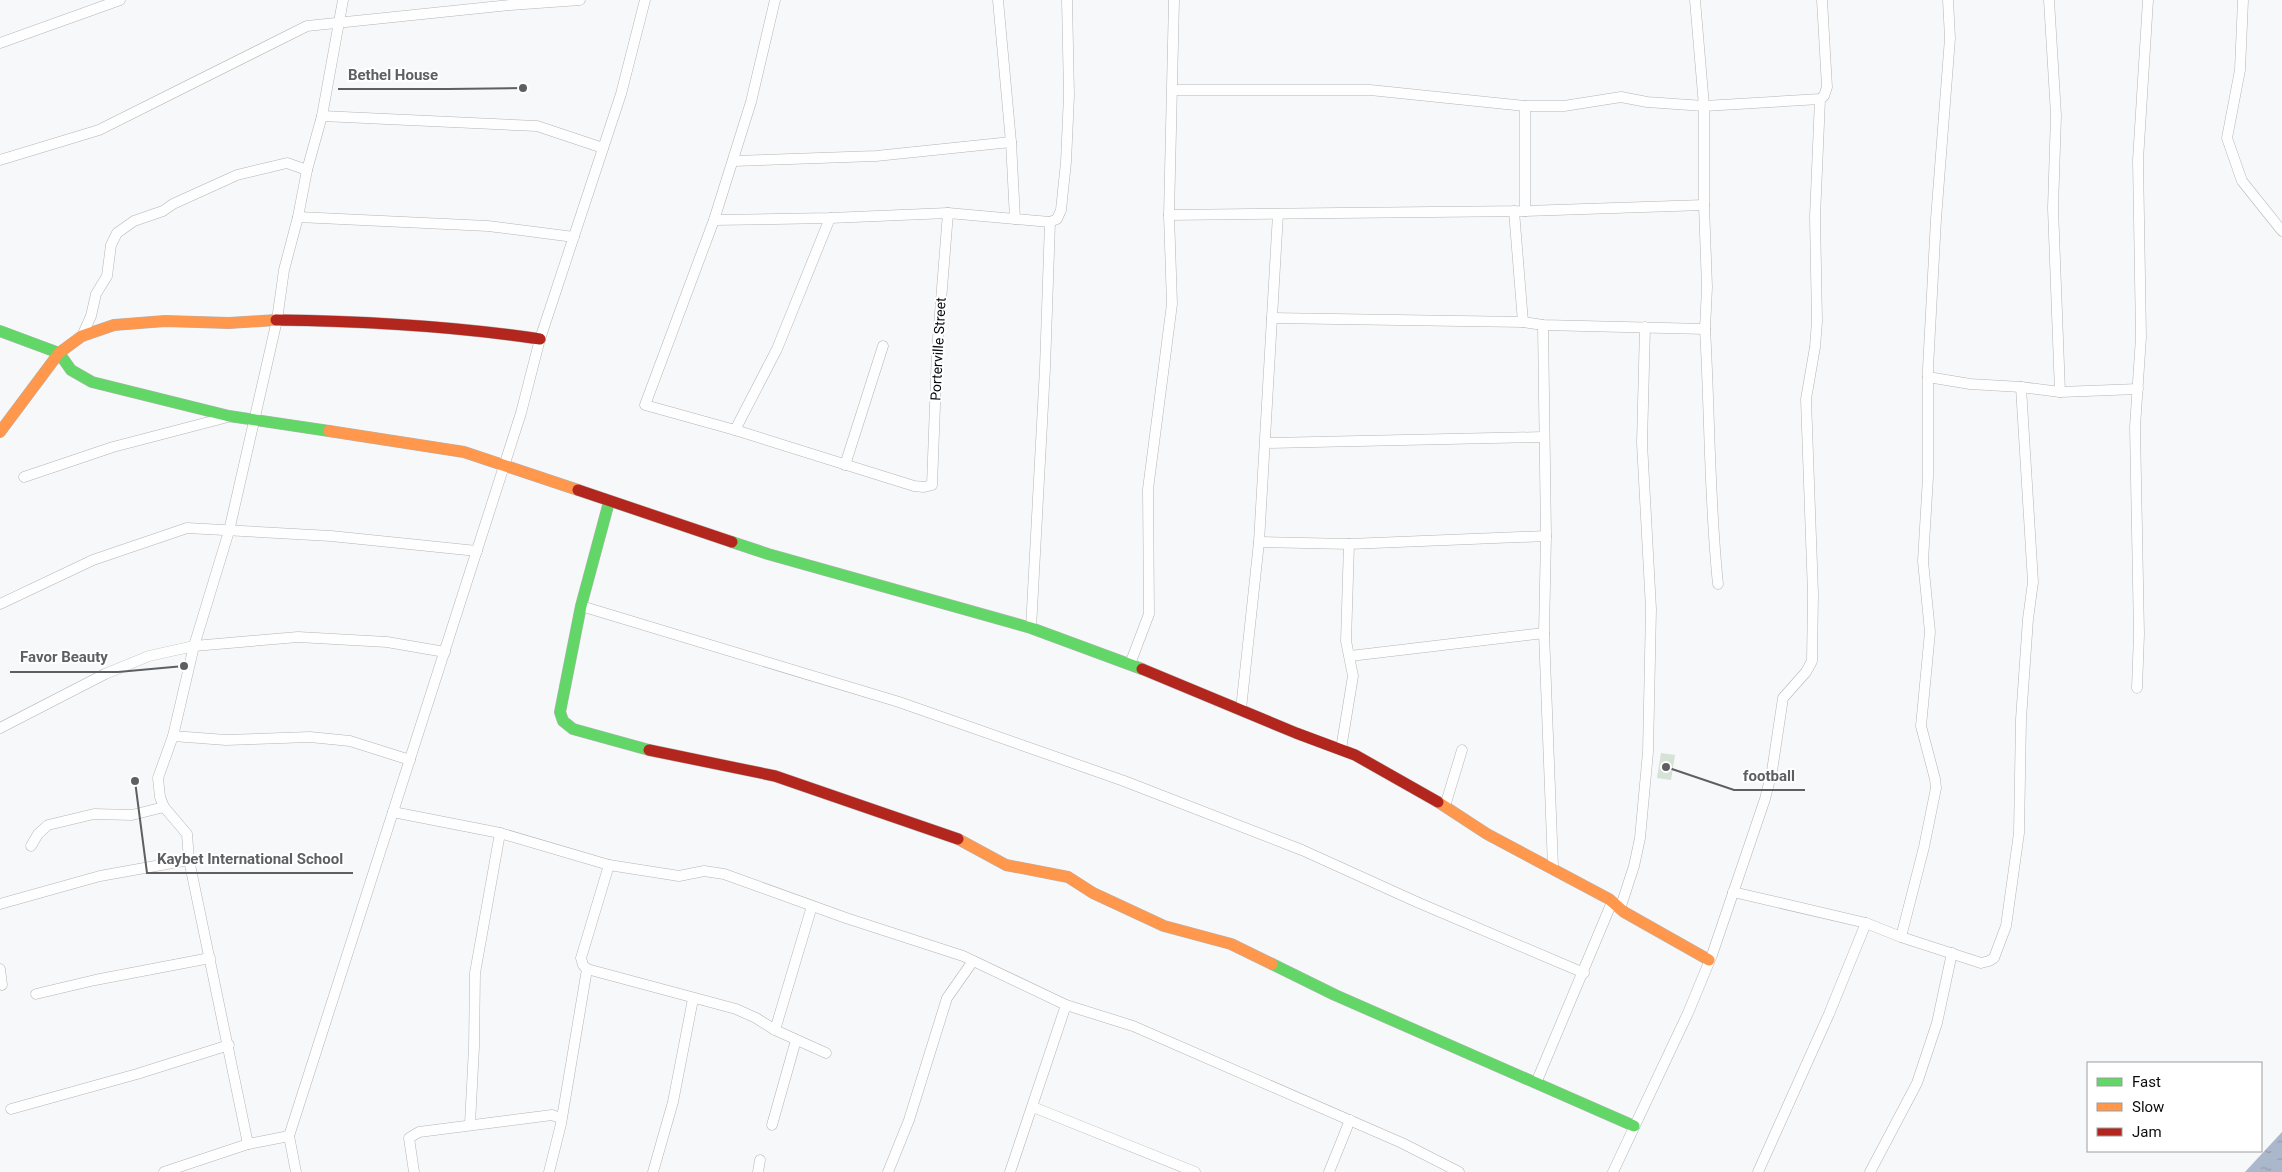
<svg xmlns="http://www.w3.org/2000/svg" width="2282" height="1172" viewBox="0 0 2282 1172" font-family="Roboto,sans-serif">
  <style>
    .pitch { fill: #d6e2d6 }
    .water { fill: url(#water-ripples) }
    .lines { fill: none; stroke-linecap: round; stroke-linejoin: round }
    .street-casing { stroke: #b3b5b6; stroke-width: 11 }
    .fast-casing { stroke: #b3b5b6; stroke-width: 12 }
    .slow-casing { stroke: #b3b5b6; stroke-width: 12 }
    .jam-casing { stroke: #b3b5b6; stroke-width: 12 }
    .street { stroke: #fefefe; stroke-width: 10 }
    .fast { stroke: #63d668; stroke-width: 11 }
    .slow { stroke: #ff974d; stroke-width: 11 }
    .jam { stroke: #b3261e; stroke-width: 11 }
    .labels { text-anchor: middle; stroke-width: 4; stroke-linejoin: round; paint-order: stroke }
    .street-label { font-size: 14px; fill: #0b0c0d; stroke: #fff }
    .leader { fill: none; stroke: #5d5f60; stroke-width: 2 }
    .callout-dot { fill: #5d5f60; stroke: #fff; stroke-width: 2 }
    .callout-label { font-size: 15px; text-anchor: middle; font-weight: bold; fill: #5d5f60; stroke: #fff; stroke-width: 4; stroke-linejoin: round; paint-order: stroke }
  </style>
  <defs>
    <pattern id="water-ripples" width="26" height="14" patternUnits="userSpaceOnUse" patternTransform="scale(1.25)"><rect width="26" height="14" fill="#abb7ca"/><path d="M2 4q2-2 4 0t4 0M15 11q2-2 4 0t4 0" fill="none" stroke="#929cac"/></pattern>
  </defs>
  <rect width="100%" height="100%" fill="#f6f8fa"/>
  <path class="pitch" d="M 1661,753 L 1675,755 L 1671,780 L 1657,778 Z"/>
  <path class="water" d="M 2282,1132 L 2282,1172 L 2245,1172 Z"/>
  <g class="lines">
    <g class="street-casing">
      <g id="street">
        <path d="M 775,0 L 751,102 L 714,220 L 645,405 L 735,430 L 914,486 L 924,487 L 932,485 L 937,351 L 948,213"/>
        <path d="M 998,0 L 1011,142 L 1015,219"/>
        <path d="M 2049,0 L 2056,115 L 2053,208 L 2060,392"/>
        <path d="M 2243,0 L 2240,70 L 2227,138 L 2242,181 L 2282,231"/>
        <path d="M 0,43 L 120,0"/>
        <path d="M 1173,90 L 1370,90 L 1525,106 L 1564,106 L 1621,97 L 1647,102 L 1704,106 L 1820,99 L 1824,96 L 1827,87 L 1822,0"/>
        <path d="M 1525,106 L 1525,211"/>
        <path d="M 322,116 L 537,126 L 603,148"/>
        <path d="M 0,160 L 99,130 L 307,26 L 510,5 L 580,0"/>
        <path d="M 733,161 L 876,156 L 1011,142"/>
        <path d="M 1514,211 L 1523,322"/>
        <path d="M 1169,215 L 1525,211 L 1704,205"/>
        <path d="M 298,217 L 488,226 L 574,237"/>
        <path d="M 714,220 L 830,218 L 948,213 L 1050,222 L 1057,219 L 1061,210 L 1066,162 L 1069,95 L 1067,0"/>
        <path d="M 1272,318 L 1523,322 L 1543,325 L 1705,329 L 1707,287 L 1704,205 L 1704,106 L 1695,0"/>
        <path d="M 1705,329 C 1710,414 1709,499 1718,584"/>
        <path d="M 82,336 L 91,316 L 96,294 L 107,276 L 111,245 L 117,233 L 134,221 L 163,211 L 173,204 L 237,175 L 287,163 L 307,170"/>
        <path d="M 2021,387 L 2060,392 L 2138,389"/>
        <path d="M 735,430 L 777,349 L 830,218"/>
        <path d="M 1266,443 L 1543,437"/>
        <path d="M 845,465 L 883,346"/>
        <path d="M 24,477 L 113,447 L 228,417"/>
        <path d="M 1546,536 L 1544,633 L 1553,867"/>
        <path d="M 1259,542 L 1349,544 L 1546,536 L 1543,325"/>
        <path d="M 0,604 L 93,560 L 187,528 L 331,536 L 477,551"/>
        <path d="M 581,606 L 899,702 L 1124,781 L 1302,850 L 1419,903 L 1584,973"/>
        <path d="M 1031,628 L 1045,368 L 1050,222"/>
        <path d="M 1350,656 L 1544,633"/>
        <path d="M 1130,664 L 1149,614 L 1148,489 L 1172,304 L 1169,215 L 1174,0"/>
        <path d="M 2137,688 L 2139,634 L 2135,427 L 2141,337 L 2138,160 L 2148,0"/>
        <path d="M 1241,709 L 1259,542 L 1278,214"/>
        <path d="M 0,728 L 105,674 L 149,656 L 194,646 L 298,637 L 387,642 L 445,652"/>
        <path d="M 173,736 L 226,740 L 310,737 L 350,741 L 410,760"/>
        <path d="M 1341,749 L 1353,676 L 1346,641 L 1349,544"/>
        <path d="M 1445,806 L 1462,750"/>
        <path d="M 393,812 L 500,833 L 609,865 L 679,876 L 704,871 L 724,874 L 846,918 L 963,956 L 1066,1005 L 1133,1026 L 1402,1143 L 1459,1172"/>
        <path d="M 31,846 L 38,834 L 48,825 L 94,814 L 132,815 L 164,807"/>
        <path d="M 609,865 L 581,958 L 583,965 L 587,969 L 736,1009 L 756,1018 L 775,1030 L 826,1053"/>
        <path d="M 1733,892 L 1866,923 L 1901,937 L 1981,963 L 1989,961 L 1994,958 L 2006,926 L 2019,833 L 2021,719 L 2028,619 L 2033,582 L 2021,387 L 1970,384 L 1928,377"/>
        <path d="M 0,904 L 100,876 L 189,860"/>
        <path d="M 1620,909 L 1634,866 L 1640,838 L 1648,752 L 1651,609 L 1642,443 L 1645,327"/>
        <path d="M 1901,937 L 1924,847 L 1936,788 L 1935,779 L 1921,726 L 1930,632 L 1923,561 L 1928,477 L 1928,368 L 1936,219 L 1950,38 L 1948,0"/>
        <path d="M 0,969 L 2,985"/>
        <path d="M 36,994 L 95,980 L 210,958"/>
        <path d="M 775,1030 L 812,906"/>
        <path d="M 1536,1083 L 1612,902"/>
        <path d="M 1033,1107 L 1195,1172"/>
        <path d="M 11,1109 L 137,1074 L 229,1045"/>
        <path d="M 470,1124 L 474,1047 L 475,973 L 500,833"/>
        <path d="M 772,1125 L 796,1040"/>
        <path d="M 248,1144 L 189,860 L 187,834 L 164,807 L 160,797 L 158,778 L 173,736 L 194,646 L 229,531 L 277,320 L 284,270 L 298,217 L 307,170 L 322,116 L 343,0"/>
        <path d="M 164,1172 L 248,1144 L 289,1136"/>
        <path d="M 296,1172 L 289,1136 L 521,413 L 540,339 L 621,94 L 645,0"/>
        <path d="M 414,1172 L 409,1138 L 419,1132 L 552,1115 L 560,1118"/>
        <path d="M 549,1172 L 561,1124 L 587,969"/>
        <path d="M 653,1172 L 673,1102 L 693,999"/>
        <path d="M 758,1172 L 760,1160"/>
        <path d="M 888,1172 L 909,1120 L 947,998 L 973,961"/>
        <path d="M 1010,1172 L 1066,1005"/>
        <path d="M 1329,1172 L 1350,1120"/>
        <path d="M 1613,1172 L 1688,1013 L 1712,955 L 1765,799 L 1772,771 L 1783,698 L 1806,672 L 1812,661 L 1813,594 L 1806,399 L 1815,347 L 1817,321 L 1815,217 L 1820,99"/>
        <path d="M 1758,1172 L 1829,1014 L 1866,923"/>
        <path d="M 1870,1172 L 1917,1083 L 1937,1023 L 1952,953"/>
      </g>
    </g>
    <g class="fast-casing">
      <g id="fast">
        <path d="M 0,331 L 59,353 L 71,370 L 92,382 L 229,416 L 329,431"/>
        <path d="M 609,502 L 581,606 L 560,712 L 563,721 L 573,729 L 649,750"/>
        <path d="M 732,542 L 768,554 L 1031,628 L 1142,669"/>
        <path d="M 1272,964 L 1335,995 L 1634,1126"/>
      </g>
    </g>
    <g class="slow-casing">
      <g id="slow">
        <path d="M 329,431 L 464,452 L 578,490"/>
        <path d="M 0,432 L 59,353 L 82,336 L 114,325 L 165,321 L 229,323 L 276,320"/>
        <path d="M 1438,802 L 1487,834 L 1609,899 L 1624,912 L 1709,960"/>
        <path d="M 958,839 L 1006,865 L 1068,877 L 1093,893 L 1164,926 L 1231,944 L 1272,964"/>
      </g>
    </g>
    <g class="jam-casing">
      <g id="jam">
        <path d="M 276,320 C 365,321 452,326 540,339"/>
        <path d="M 578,490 L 732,542"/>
        <path d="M 1142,669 L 1296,733 L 1355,755 L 1438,802"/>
        <path d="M 649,750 L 775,776 L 958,839"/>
      </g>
    </g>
    <use href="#street" class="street"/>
    <use href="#fast" class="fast"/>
    <use href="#slow" class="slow"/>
    <use href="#jam" class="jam"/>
  </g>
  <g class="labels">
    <g class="street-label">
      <text transform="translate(938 349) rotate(-87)" y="5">Porterville Street</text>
    </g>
  </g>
  <path class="leader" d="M523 88L448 89H338M184 666L118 672H10M1666 767L1734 790H1805M135 781L147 873H353"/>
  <g class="callout-dot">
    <circle cx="523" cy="88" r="5"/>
    <circle cx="184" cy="666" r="5"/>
    <circle cx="1666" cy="767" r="5"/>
    <circle cx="135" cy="781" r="5"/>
  </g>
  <g class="callout-label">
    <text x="393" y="80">Bethel House</text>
    <text x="64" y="662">Favor Beauty</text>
    <text x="1769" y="781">football</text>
    <text x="250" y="864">Kaybet International School</text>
  </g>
  <rect x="2087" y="1062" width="175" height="90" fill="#ffffff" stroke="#9d9e9e"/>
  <rect x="2097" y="1078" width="25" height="8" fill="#63d668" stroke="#9d9e9e"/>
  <text x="2132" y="1087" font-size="15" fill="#0b0c0d">Fast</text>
  <rect x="2097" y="1103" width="25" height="8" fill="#ff974d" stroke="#9d9e9e"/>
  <text x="2132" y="1112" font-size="15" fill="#0b0c0d">Slow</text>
  <rect x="2097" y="1128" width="25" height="8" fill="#b3261e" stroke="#9d9e9e"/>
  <text x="2132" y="1137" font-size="15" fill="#0b0c0d">Jam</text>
</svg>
